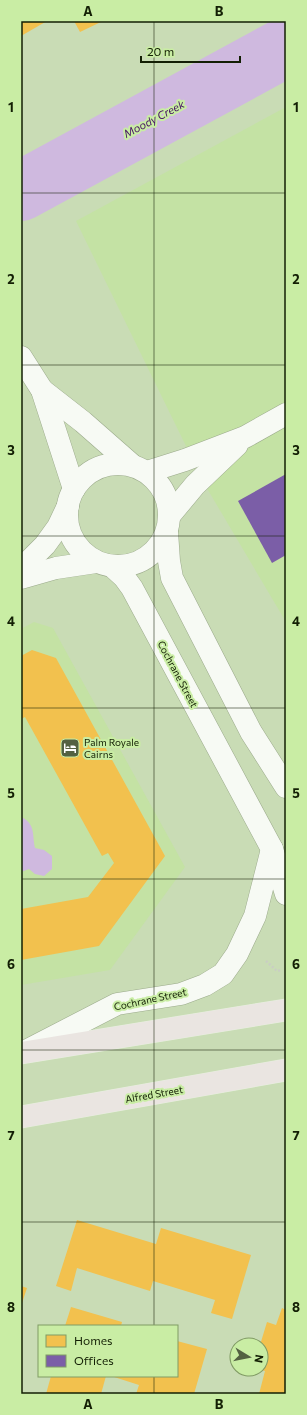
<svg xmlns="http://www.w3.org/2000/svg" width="307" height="1415" viewBox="0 0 307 1415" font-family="Commissioner,sans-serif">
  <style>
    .built { fill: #c4e2a4 }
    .water { fill: #cfb9df }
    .homes { fill: #f2c14e }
    .offices { fill: #7b5ea7 }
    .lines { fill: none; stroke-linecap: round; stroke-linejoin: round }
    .river { stroke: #cfb9df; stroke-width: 60 }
    .minor-casing { stroke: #9baa8b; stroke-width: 23 }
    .major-casing { stroke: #e7efde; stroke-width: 23 }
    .path { stroke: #c9cec3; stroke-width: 2.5; stroke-dasharray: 2 2; stroke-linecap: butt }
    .minor { stroke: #f7faf4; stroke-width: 22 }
    .major { stroke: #eae5e1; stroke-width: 22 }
    .grid { fill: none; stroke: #131f04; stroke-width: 1; stroke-opacity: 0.55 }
    .labels { text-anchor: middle; stroke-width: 4; stroke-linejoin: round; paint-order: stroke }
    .street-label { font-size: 10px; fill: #131f04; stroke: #c9eda4 }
    .poi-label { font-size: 10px; fill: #131f04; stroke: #c9eda4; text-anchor: start }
    .water-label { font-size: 11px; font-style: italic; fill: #440f62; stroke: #c9eda4 }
    .neatline { fill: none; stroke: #131f04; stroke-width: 1.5 }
    .grid-label { font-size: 13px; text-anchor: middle; font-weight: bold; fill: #131f04 }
  </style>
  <rect width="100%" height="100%" fill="#c9dcb5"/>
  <g class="built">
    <path d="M 286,107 L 286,622 L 205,485 L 76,221 Z"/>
    <path d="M 34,622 L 53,628 L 185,867 L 110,970 L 21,985 L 21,629 Z"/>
  </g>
  <path class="water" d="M 21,817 C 36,824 32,835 35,848 L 44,850 L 52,856 L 52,869 L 44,876 L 35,874 L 29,869 L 21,872 Z"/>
  <g class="homes">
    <path d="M 21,21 L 47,21 L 21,36 Z"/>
    <path d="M 74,21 L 103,21 L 80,32 Z"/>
    <path d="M 32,650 L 56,658 L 165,856 L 99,946 L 21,960 L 21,909 L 88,897 L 114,863 L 108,853 L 102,856 L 25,717 L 21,719 L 21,656 Z"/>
    <path d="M 77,1220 L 156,1244 L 161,1228 L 251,1255 L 232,1319 L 211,1313 L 215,1300 L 153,1281 L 150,1291 L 77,1268 L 71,1291 L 56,1286 Z"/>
    <path d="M 21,1286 L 27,1288 L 21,1306 Z"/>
    <path d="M 71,1307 L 122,1322 L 121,1326 L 65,1326 Z"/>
    <path d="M 282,1308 L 286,1310 L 286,1394 L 259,1394 L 265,1371 L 261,1370 L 261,1345 L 260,1345 L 267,1322 L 276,1325 Z"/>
    <path d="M 177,1341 L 207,1349 L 194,1394 L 136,1394 L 139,1385 L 111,1376 L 177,1376 Z"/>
    <path d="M 51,1376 L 106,1376 L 101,1394 L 46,1394 Z"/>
  </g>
  <path class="offices" d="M 286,474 L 286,555 L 272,563 L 238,501 Z"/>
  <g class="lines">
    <path class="river" d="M 21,191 L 286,47"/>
    <g class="minor-casing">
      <g id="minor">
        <path d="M 21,357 L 42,390 L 74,489"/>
        <path d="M 42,390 L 83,422 L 132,465"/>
        <circle cx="118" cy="515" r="51"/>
        <path d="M 147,472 L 185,460 L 245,437 L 286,414"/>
        <path d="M 170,515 L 195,485 L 237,445"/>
        <path d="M 167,532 L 169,561 L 172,578 L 251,732 L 286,787"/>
        <path d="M 113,567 L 124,577 L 132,588 L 272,849 L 286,894"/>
        <path d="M 21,569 L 45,545 L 58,527 L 68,506"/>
        <path d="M 21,578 L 56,568 L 96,562"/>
        <path d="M 26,1051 L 117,1004 L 181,994 L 205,985 L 223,974 L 237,954 L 255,916 L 272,849"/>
      </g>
    </g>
    <g class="major-casing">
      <g id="major">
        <path d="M 21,1053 L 286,1010"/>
        <path d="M 21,1117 L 286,1070"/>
      </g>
    </g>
    <path class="path" d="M 266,961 L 277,971 L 282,970"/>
    <use href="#minor" class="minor"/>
    <use href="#major" class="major"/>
  </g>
  <path class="grid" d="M 154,21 L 154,1326M 21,193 L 286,193M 21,365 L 286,365M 21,536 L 286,536M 21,708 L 286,708M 21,879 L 286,879M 21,1050 L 286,1050M 21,1222 L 286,1222M 154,1376 L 154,1394"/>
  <defs>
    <g id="hotel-square" transform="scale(1)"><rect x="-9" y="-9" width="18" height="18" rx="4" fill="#536142" stroke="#c9eda4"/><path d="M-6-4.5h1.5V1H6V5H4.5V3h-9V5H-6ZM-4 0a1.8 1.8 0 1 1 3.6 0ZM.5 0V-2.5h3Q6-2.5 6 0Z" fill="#fff"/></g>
  </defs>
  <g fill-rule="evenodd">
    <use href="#hotel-square" x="70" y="748"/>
  </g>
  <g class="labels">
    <g class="street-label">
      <text transform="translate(178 674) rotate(62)" y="4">Cochrane Street</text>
      <text transform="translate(150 999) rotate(-12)" y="4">Cochrane Street</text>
      <text transform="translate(154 1094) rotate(-10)" y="4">Alfred Street</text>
    </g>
    <g class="poi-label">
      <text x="84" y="746">Palm Royale<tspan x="84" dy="12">Cairns</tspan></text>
    </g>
    <g class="water-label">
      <text transform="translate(154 119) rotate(-28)" y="4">Moody Creek</text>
    </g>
  </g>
  <rect width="307" height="1415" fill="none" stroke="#c9eda4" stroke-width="44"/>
  <rect x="38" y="1325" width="140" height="52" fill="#c9eda4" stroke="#809b64"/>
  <rect x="46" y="1335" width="20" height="12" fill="#f2c14e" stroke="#809b64"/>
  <text x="74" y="1345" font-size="12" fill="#131f04">Homes</text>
  <rect x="46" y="1355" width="20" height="12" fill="#7b5ea7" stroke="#809b64"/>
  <text x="74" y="1365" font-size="12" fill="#131f04">Offices</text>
  <g transform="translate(249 1357) rotate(100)"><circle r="19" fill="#c9eda4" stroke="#809b64"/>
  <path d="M0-3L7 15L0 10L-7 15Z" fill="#536142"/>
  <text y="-6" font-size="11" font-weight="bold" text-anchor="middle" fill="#131f04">N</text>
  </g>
  <path d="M141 56v6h99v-6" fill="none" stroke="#131f04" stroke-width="2"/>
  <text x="147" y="56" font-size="12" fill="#131f04" stroke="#c9eda4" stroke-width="3" paint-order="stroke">20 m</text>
  <rect x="22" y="22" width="263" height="1371" class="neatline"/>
  <g class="grid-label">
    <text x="88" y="16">A</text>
    <text x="219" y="16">B</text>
    <text x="11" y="112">1</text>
    <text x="296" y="112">1</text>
    <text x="11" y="284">2</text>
    <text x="296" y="284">2</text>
    <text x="11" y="455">3</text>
    <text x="296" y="455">3</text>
    <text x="11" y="626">4</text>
    <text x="296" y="626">4</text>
    <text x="11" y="798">5</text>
    <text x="296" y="798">5</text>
    <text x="11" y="969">6</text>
    <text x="296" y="969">6</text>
    <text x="11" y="1140">7</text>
    <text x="296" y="1140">7</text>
    <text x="11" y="1312">8</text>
    <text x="296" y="1312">8</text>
    <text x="88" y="1409">A</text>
    <text x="219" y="1409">B</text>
  </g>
</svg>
